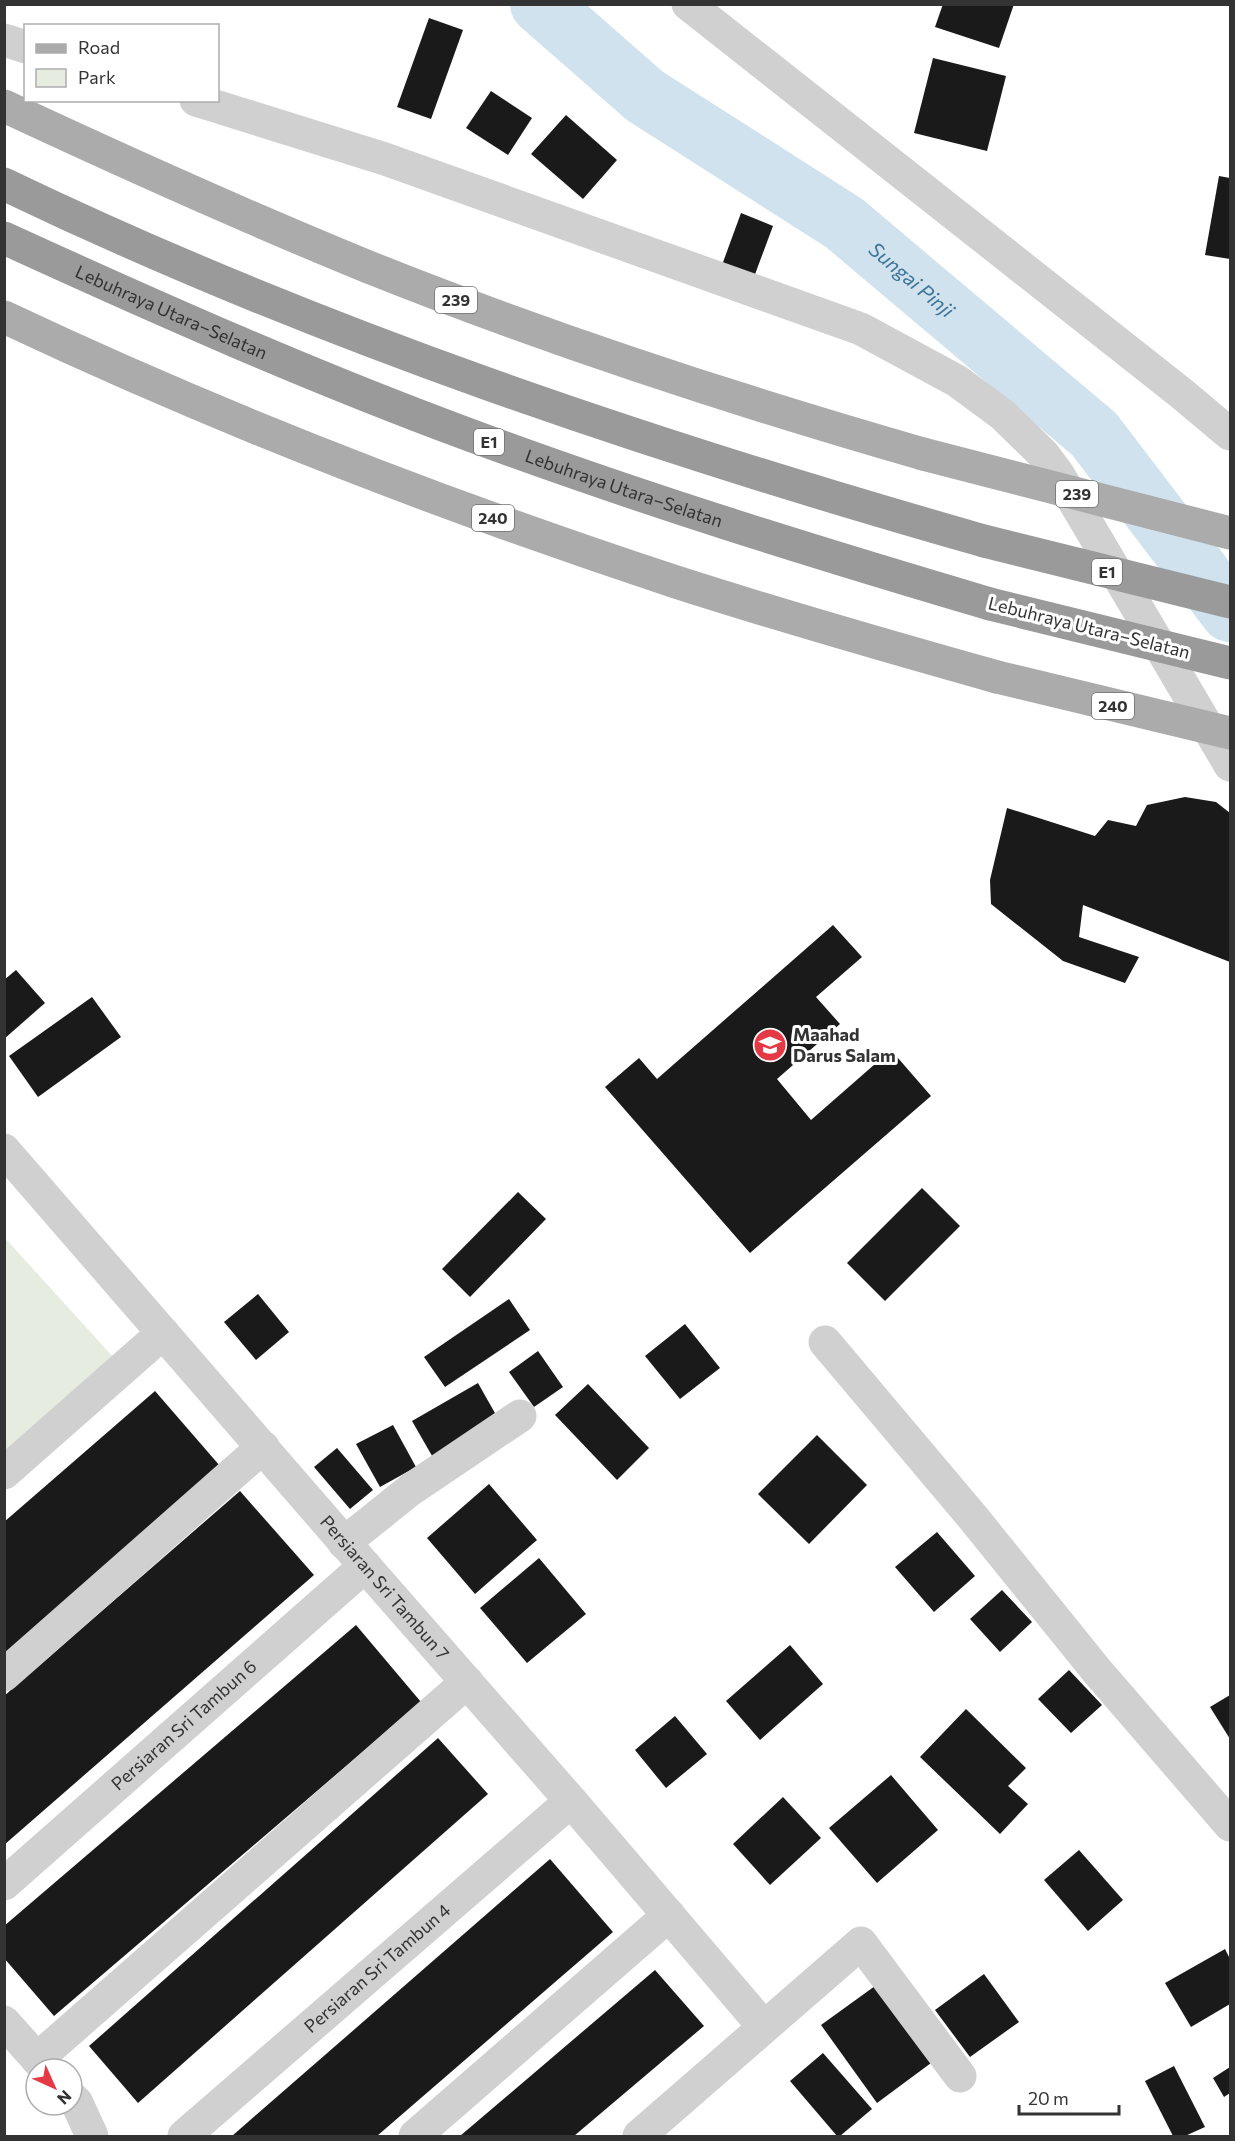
<svg xmlns="http://www.w3.org/2000/svg" width="1235" height="2141" viewBox="0 0 1235 2141" font-family="Commissioner,sans-serif">
  <style>
    .green { fill: #e6ecdf }
    .lines { fill: none; stroke-linecap: round; stroke-linejoin: round }
    .river { stroke: #cfe2ee; stroke-width: 60 }
    .building { fill: #1a1a1a }
    .minor { stroke: #d0d0d0; stroke-width: 33 }
    .major { stroke: #ababab; stroke-width: 33 }
    .highway { stroke: #9a9a9a; stroke-width: 33 }
    .major-bridge { stroke: #ababab; stroke-width: 33 }
    .highway-bridge { stroke: #9a9a9a; stroke-width: 33 }
    .labels { text-anchor: middle; stroke-width: 6; stroke-linejoin: round; paint-order: stroke }
    .shield { fill: #fff; stroke: #707070; stroke-width: 1.5 }
    .shield-label { font-size: 16px; font-weight: bold; fill: #333 }
    .street-label { font-size: 18px; fill: #333; stroke: #fff }
    .poi-label { font-size: 18px; font-weight: bold; fill: #333; stroke: #fff; text-anchor: start }
    .water-label { font-size: 20px; font-style: italic; fill: #3f7597; stroke: #fff }
  </style>
  <rect width="100%" height="100%" fill="#fff"/>
  <path class="green" d="M 4,1237 L 114,1358 L 4,1453 Z"/>
  <g class="lines">
    <path class="river" id="s1" d="M 540,4 L 645,96 L 844,223 L 1094,434 L 1230,612"/>
  </g>
  <g class="building">
    <path d="M 943,4 L 1014,4 L 999,48 L 935,27 Z"/>
    <path d="M 429,18 L 463,30 L 431,119 L 397,107 Z"/>
    <path d="M 933,58 L 1006,76 L 987,151 L 914,133 Z"/>
    <path d="M 491,91 L 532,118 L 508,155 L 466,128 Z"/>
    <path d="M 566,115 L 617,160 L 583,199 L 531,154 Z"/>
    <path d="M 1219,176 L 1230,178 L 1230,259 L 1205,255 Z"/>
    <path d="M 741,213 L 773,226 L 754,277 L 722,265 Z"/>
    <path d="M 1185,797 L 1216,802 L 1230,813 L 1230,962 L 1083,905 L 1079,937 L 1139,957 L 1125,983 L 1063,961 L 991,904 L 990,880 L 1007,808 L 1095,836 L 1108,820 L 1136,826 L 1147,805 Z"/>
    <path d="M 833,925 L 862,957 L 816,997 L 840,1024 L 777,1079 L 811,1120 L 891,1050 L 931,1096 L 750,1253 L 605,1087 L 639,1058 L 657,1079 Z"/>
    <path d="M 16,970 L 45,1003 L 4,1039 L 4,980 Z"/>
    <path d="M 92,997 L 121,1037 L 38,1097 L 9,1056 Z"/>
    <path d="M 922,1188 L 960,1226 L 885,1301 L 847,1263 Z"/>
    <path d="M 518,1192 L 546,1219 L 470,1297 L 442,1269 Z"/>
    <path d="M 258,1294 L 289,1332 L 256,1360 L 224,1322 Z"/>
    <path d="M 509,1299 L 530,1330 L 445,1387 L 424,1357 Z"/>
    <path d="M 685,1324 L 720,1368 L 680,1399 L 645,1356 Z"/>
    <path d="M 538,1351 L 563,1387 L 534,1407 L 509,1372 Z"/>
    <path d="M 478,1383 L 500,1422 L 435,1461 L 412,1421 Z"/>
    <path d="M 588,1384 L 649,1448 L 617,1480 L 555,1415 Z"/>
    <path d="M 155,1391 L 220,1466 L 4,1654 L 4,1522 Z"/>
    <path d="M 393,1425 L 416,1467 L 380,1487 L 356,1444 Z"/>
    <path d="M 817,1435 L 867,1485 L 809,1544 L 758,1494 Z"/>
    <path d="M 337,1448 L 373,1490 L 350,1509 L 314,1467 Z"/>
    <path d="M 489,1484 L 537,1540 L 475,1594 L 427,1538 Z"/>
    <path d="M 240,1491 L 314,1575 L 4,1845 L 4,1696 Z"/>
    <path d="M 937,1532 L 975,1576 L 934,1612 L 895,1567 Z"/>
    <path d="M 539,1558 L 586,1614 L 527,1663 L 480,1608 Z"/>
    <path d="M 1002,1590 L 1032,1622 L 1000,1652 L 970,1619 Z"/>
    <path d="M 356,1625 L 421,1702 L 54,2016 L 4,1958 L 4,1926 Z"/>
    <path d="M 790,1645 L 823,1684 L 760,1740 L 726,1701 Z"/>
    <path d="M 1069,1670 L 1102,1705 L 1071,1733 L 1038,1699 Z"/>
    <path d="M 1230,1695 L 1230,1739 L 1210,1707 Z"/>
    <path d="M 966,1709 L 1026,1768 L 1008,1786 L 1028,1804 L 1000,1834 L 920,1757 Z"/>
    <path d="M 675,1716 L 707,1754 L 666,1788 L 635,1750 Z"/>
    <path d="M 438,1738 L 488,1794 L 138,2103 L 89,2046 Z"/>
    <path d="M 891,1775 L 938,1830 L 877,1883 L 829,1828 Z"/>
    <path d="M 783,1797 L 821,1838 L 770,1885 L 733,1844 Z"/>
    <path d="M 1079,1850 L 1123,1900 L 1088,1931 L 1044,1880 Z"/>
    <path d="M 550,1859 L 613,1932 L 377,2136 L 232,2136 Z"/>
    <path d="M 1225,1949 L 1230,1959 L 1230,2004 L 1191,2027 L 1165,1983 Z"/>
    <path d="M 655,1970 L 704,2026 L 574,2136 L 460,2136 Z"/>
    <path d="M 984,1974 L 1019,2022 L 970,2057 L 935,2010 Z"/>
    <path d="M 875,1986 L 931,2063 L 877,2103 L 821,2025 Z"/>
    <path d="M 823,2053 L 872,2109 L 840,2136 L 837,2136 L 790,2081 Z"/>
    <path d="M 1174,2066 L 1205,2127 L 1185,2136 L 1173,2136 L 1145,2081 Z"/>
    <path d="M 1230,2067 L 1230,2093 L 1224,2097 L 1213,2078 Z"/>
  </g>
  <g class="lines">
    <g class="minor">
      <path d="M 688,4 L 1181,393 L 1230,434"/>
      <path d="M 4,40 L 26,47"/>
      <path d="M 196,100 L 385,159 L 861,329 L 957,381 L 1003,415 L 1043,454 L 1058,474 L 1230,765"/>
      <path id="s2" d="M 4,1150 L 365,1566 L 571,1801 L 764,2027"/>
      <path d="M 825,1342 L 975,1520 L 1097,1671 L 1230,1825"/>
      <path d="M 4,1473 L 163,1333"/>
      <path d="M 344,1543 L 410,1490 L 520,1416"/>
      <path d="M 4,1675 L 263,1447"/>
      <path id="s3" d="M 4,1884 L 365,1566"/>
      <path d="M 4,2022 L 46,2069"/>
      <path d="M 37,2059 L 467,1682"/>
      <path d="M 72,2098 L 77,2103 L 92,2136"/>
      <path id="s4" d="M 184,2136 L 571,1801"/>
      <path d="M 415,2136 L 669,1915"/>
      <path d="M 639,2136 L 861,1943 L 960,2076"/>
    </g>
    <g class="major">
      <path d="M 4,106 C 124,162 244,216 366,266 C 548,339 735,400 923,454"/>
      <path d="M 4,317 C 222,420 448,507 676,582 C 782,616 890,647 997,677"/>
    </g>
    <g class="highway">
      <path d="M 4,184 C 318,335 650,446 984,541"/>
      <path id="s5" d="M 4,238 C 157,308 310,376 467,434 C 639,498 814,552 990,604"/>
    </g>
    <g class="major-bridge">
      <path d="M 923,454 L 1230,533"/>
      <path d="M 997,677 L 1230,733"/>
    </g>
    <g class="highway-bridge">
      <path d="M 984,541 L 1230,602"/>
      <path d="M 990,604 L 1230,663"/>
    </g>
  </g>
  <defs>
    <g id="school-disc" transform="scale(1.725)"><circle r="9.5" fill="#e63946" stroke="#fff"/><path d="M0-5L7-2L0 1L-7-2ZM-4 1L0 2.5L4 1V4Q0 6-4 4Z" fill="#fff"/></g>
  </defs>
  <g fill-rule="evenodd">
    <use href="#school-disc" x="770" y="1045"/>
  </g>
  <g class="labels">
    <g class="shield">
      <rect x="435" y="287" width="42" height="26" rx="4.5"/>
      <rect x="474" y="429" width="30" height="26" rx="4.5"/>
      <rect x="1056" y="481" width="42" height="26" rx="4.5"/>
      <rect x="472" y="505" width="42" height="26" rx="4.5"/>
      <rect x="1092" y="559" width="30" height="26" rx="4.5"/>
      <rect x="1092" y="693" width="42" height="26" rx="4.5"/>
    </g>
    <g class="shield-label">
      <text x="456" y="306">239</text>
      <text x="489" y="448">E1</text>
      <text x="1077" y="500">239</text>
      <text x="493" y="524">240</text>
      <text x="1107" y="578">E1</text>
      <text x="1113" y="712">240</text>
    </g>
    <g class="street-label">
      <text dy="6" stroke="none"><textPath href="#s5" startOffset="183">Lebuhraya Utara–Selatan</textPath></text>
      <text dy="6" stroke="none"><textPath href="#s5" startOffset="669">Lebuhraya Utara–Selatan</textPath></text>
      <text transform="translate(1089 628) rotate(14)" y="6">Lebuhraya Utara–Selatan</text>
      <text dy="6" stroke="none"><textPath href="#s2" startOffset="580">Persiaran Sri Tambun 7</textPath></text>
      <text dy="6" stroke="none"><textPath href="#s3" startOffset="240">Persiaran Sri Tambun 6</textPath></text>
      <text dy="6" stroke="none"><textPath href="#s4" startOffset="256">Persiaran Sri Tambun 4</textPath></text>
    </g>
    <g class="poi-label">
      <text x="793" y="1041">Maahad<tspan x="793" dy="21">Darus Salam</tspan></text>
    </g>
    <g class="water-label">
      <text dy="7" stroke="none"><textPath href="#s1" startOffset="464">Sungai Pinji</textPath></text>
    </g>
  </g>
  <rect width="1235" height="2141" fill="none" stroke="#333333" stroke-width="12"/>
  <rect x="24" y="24" width="195" height="78" fill="#ffffff" stroke="#adadad" stroke-width="1.5"/>
  <rect x="36" y="44" width="30" height="9" fill="#ababab" stroke="#adadad" stroke-width="1.5"/>
  <text x="78" y="54" font-size="18" fill="#333333">Road</text>
  <rect x="36" y="69" width="30" height="18" fill="#e6ecdf" stroke="#adadad" stroke-width="1.5"/>
  <text x="78" y="84" font-size="18" fill="#333333">Park</text>
  <g transform="translate(54 2087) rotate(135)"><circle r="28" fill="#ffffff" stroke="#adadad" stroke-width="1.5"/>
  <path d="M0-4.5L10 22L0 15L-10 22Z" fill="#e63946"/>
  <text y="-9" font-size="16" font-weight="bold" text-anchor="middle" fill="#333333">N</text>
  </g>
  <path d="M1019 2105v9h100v-9" fill="none" stroke="#333333" stroke-width="3"/>
  <text x="1028" y="2105" font-size="18" fill="#333333" stroke="#ffffff" stroke-width="4.5" paint-order="stroke">20 m</text>
</svg>
